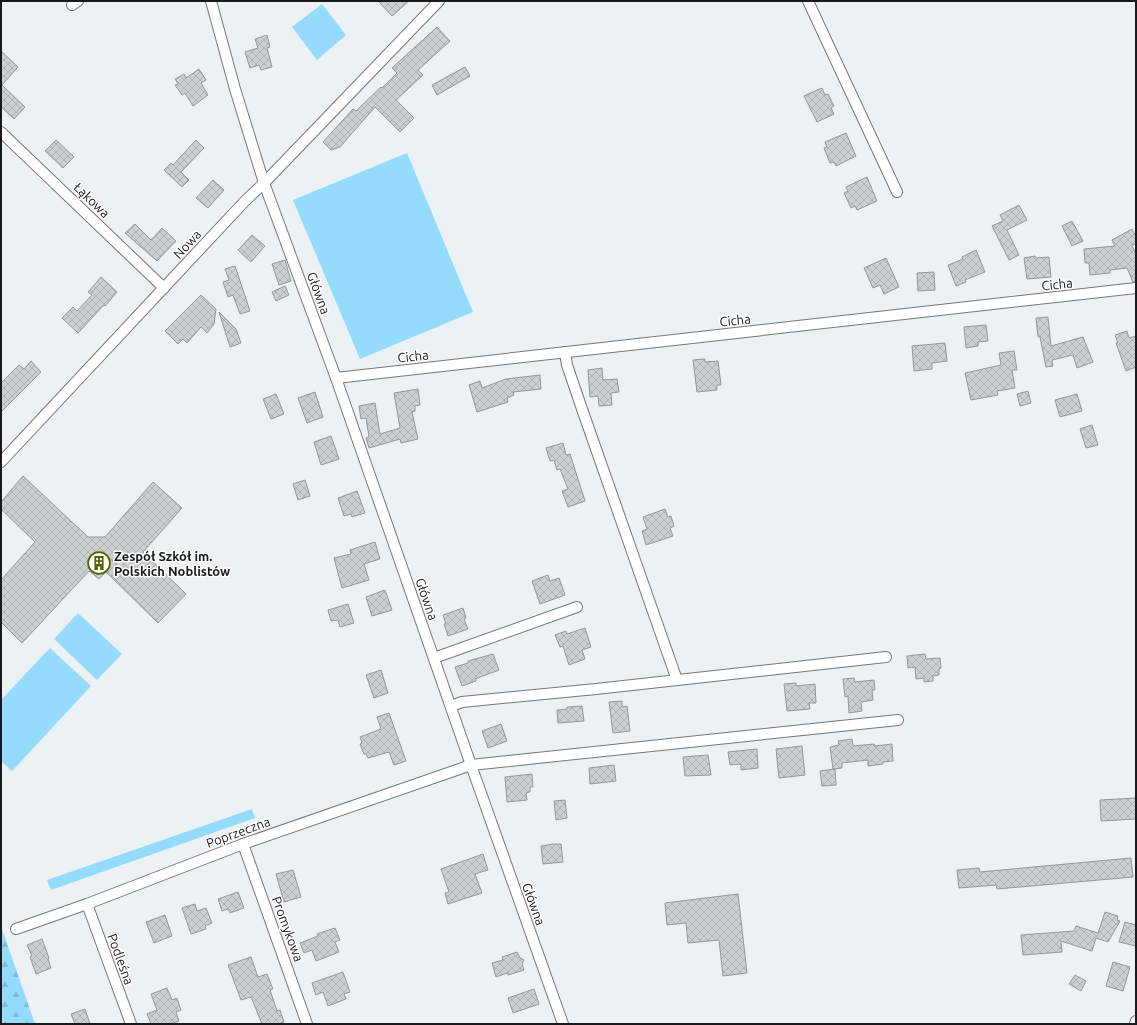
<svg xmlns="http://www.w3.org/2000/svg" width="1137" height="1025" viewBox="0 0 1137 1025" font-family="Ubuntu,sans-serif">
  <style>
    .green { fill: #94dbfe }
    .forest { fill: url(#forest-firs) }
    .building { fill: url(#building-cross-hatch); stroke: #929798 }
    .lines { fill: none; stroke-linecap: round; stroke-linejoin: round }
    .minor-casing { stroke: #74787a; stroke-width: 12 }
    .minor { stroke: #fff; stroke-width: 10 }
    .labels { text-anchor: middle; stroke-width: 3; stroke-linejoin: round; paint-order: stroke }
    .street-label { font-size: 13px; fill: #18191a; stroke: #fff }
    .poi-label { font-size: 13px; font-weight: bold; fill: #18191a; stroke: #fff; text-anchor: start }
  </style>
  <defs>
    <pattern id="forest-firs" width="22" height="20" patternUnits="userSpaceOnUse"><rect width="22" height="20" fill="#94dbfe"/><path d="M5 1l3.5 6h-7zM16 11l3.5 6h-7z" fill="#7fbbd9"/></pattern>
    <pattern id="building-cross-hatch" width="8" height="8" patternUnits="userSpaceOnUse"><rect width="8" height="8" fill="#cbd0d1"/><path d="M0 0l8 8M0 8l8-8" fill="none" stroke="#aeb2b3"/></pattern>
  </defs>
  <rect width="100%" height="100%" fill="#ecf1f3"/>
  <g class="green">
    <path d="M 322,4 L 346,35 L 317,60 L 292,27 Z"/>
    <path d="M 407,153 L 473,312 L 360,359 L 293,200 Z"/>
    <path d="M 78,613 L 122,654 L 97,680 L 54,639 Z"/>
    <path d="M 50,648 L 91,686 L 12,771 L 1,761 L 1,700 Z"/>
    <path d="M 252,809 L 255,818 L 51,890 L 47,880 Z"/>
  </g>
  <path class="forest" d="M 1,926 L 35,1024 L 1,1024 Z"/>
  <g class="building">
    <path d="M 378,1 L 409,1 L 392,16 Z"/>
    <path d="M 437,27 L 450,41 L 418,70 L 423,75 L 396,100 L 414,118 L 400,132 L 375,107 L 340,147 L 331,150 L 323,142 L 353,109 L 356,111 L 381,87 L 382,88 L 397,73 L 392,68 Z"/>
    <path d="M 267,35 L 270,47 L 267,48 L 272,67 L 261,70 L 259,65 L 250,68 L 245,52 L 258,48 L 255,39 Z"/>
    <path d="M 1,51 L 18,67 L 2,85 L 25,107 L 14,119 L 1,107 Z"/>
    <path d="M 465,67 L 470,76 L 437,95 L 432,85 Z"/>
    <path d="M 199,69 L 206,80 L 201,83 L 208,95 L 193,106 L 185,93 L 182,95 L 175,85 L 178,84 L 175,79 L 184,74 L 186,78 Z"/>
    <path d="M 822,88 L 825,95 L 828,94 L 834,106 L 831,108 L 834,114 L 817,122 L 804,96 Z"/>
    <path d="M 846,133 L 856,156 L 836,166 L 834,162 L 830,163 L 824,148 L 827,147 L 825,142 Z"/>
    <path d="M 56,140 L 74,157 L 63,168 L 45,151 Z"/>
    <path d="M 196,140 L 204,148 L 181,172 L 189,180 L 182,187 L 164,170 L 171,163 L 173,165 Z"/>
    <path d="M 867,177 L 877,201 L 857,210 L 855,206 L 851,208 L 844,193 L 848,191 L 846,187 Z"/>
    <path d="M 213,180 L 224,190 L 208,208 L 196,198 Z"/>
    <path d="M 1019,205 L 1027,220 L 1007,230 L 1019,255 L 1009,260 L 992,226 L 1003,221 L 1000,215 Z"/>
    <path d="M 1072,221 L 1083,241 L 1072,246 L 1062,226 Z"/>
    <path d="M 135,224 L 151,240 L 162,228 L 176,241 L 157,261 L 125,233 Z"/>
    <path d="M 1132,229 L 1136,237 L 1136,243 L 1132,246 L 1136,254 L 1136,282 L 1133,282 L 1127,268 L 1110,270 L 1110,273 L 1090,275 L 1089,263 L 1085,263 L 1084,249 L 1115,246 L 1112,240 Z"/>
    <path d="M 252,235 L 265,246 L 251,262 L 238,250 Z"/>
    <path d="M 976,250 L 985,272 L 965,280 L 966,282 L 956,286 L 948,265 L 963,259 L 962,257 Z"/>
    <path d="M 1035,256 L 1036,258 L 1049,257 L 1051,277 L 1027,279 L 1024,258 Z"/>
    <path d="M 886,258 L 899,287 L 884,294 L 880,285 L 873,288 L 864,268 Z"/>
    <path d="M 285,260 L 291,281 L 279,285 L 272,264 Z"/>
    <path d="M 235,266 L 250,311 L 240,314 L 233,295 L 228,297 L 223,282 L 229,280 L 225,269 Z"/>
    <path d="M 934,272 L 935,290 L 918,291 L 917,273 Z"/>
    <path d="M 101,277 L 117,292 L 105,306 L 104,305 L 78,333 L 62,318 L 73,307 L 77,311 L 92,295 L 88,292 Z"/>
    <path d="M 285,286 L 289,295 L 276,301 L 272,292 Z"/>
    <path d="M 201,295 L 216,309 L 214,324 L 207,333 L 201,327 L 187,343 L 183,339 L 178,344 L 165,331 Z"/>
    <path d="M 219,312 L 236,329 L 241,343 L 230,347 Z"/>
    <path d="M 1048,317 L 1051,346 L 1083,337 L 1093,362 L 1077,368 L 1073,355 L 1052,360 L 1053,366 L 1046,367 L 1040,337 L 1038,337 L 1036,318 Z"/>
    <path d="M 986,325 L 988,341 L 978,342 L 978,346 L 966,348 L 964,327 Z"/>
    <path d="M 1127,331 L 1129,338 L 1136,336 L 1136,367 L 1126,371 L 1116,343 L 1118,343 L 1115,335 Z"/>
    <path d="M 945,343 L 947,361 L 932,363 L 932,369 L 914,371 L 912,346 Z"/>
    <path d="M 1014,351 L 1017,370 L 1012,370 L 1015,388 L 997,391 L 998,395 L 971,400 L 965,373 L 1001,365 L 999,353 Z"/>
    <path d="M 705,359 L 705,362 L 718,361 L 721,385 L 717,385 L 717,390 L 697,392 L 693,360 Z"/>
    <path d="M 31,361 L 41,372 L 1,412 L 1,383 L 19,365 L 24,369 Z"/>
    <path d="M 602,368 L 603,380 L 617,379 L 619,392 L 611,393 L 612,405 L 599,406 L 598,396 L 590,397 L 588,370 Z"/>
    <path d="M 540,375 L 541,389 L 513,392 L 514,395 L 507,398 L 508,402 L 477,412 L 469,385 L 480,381 L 482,388 L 506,379 Z"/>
    <path d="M 418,389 L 420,405 L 415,406 L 415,411 L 412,412 L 418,439 L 401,443 L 400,439 L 369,448 L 366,438 L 369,437 L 366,418 L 361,419 L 359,406 L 375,403 L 380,434 L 400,428 L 394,393 Z"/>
    <path d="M 1028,391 L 1031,403 L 1020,406 L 1017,394 Z"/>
    <path d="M 315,392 L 323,417 L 307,423 L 298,398 Z"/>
    <path d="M 276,394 L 284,414 L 271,419 L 263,399 Z"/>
    <path d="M 1077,394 L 1082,411 L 1060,417 L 1055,400 Z"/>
    <path d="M 1092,425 L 1098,445 L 1086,448 L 1080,429 Z"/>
    <path d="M 331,436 L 339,459 L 321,465 L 314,442 Z"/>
    <path d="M 563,443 L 566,455 L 570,454 L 585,501 L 568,507 L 562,491 L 568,489 L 560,469 L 557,470 L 554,460 L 550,461 L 546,448 Z"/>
    <path d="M 23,476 L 88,537 L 105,537 L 153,482 L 182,508 L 143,552 L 186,594 L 158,623 L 106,572 L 99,579 L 89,571 L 22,643 L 1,622 L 1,580 L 35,542 L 1,509 L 1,502 Z"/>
    <path d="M 305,480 L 310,496 L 298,500 L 293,484 Z"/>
    <path d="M 357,491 L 365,513 L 352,517 L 351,514 L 344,516 L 338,498 Z"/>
    <path d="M 665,509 L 668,517 L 671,516 L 674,526 L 670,528 L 673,536 L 646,545 L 642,531 L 647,529 L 643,517 Z"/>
    <path d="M 375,542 L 380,559 L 364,564 L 369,580 L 342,588 L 334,558 L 351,554 L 350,550 Z"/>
    <path d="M 548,575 L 550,581 L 559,578 L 565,595 L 540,604 L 532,581 Z"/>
    <path d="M 385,590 L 392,610 L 372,616 L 366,597 Z"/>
    <path d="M 348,604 L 354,623 L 340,627 L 338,620 L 331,621 L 328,610 Z"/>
    <path d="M 463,608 L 466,618 L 464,619 L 468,629 L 448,636 L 444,624 L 446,624 L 443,615 Z"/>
    <path d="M 585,628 L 591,647 L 582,650 L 585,659 L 569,665 L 563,646 L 560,647 L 555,635 L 566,631 L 567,634 Z"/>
    <path d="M 493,654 L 499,670 L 475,679 L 476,681 L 462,686 L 455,667 L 468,663 L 468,661 Z"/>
    <path d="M 925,654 L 926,659 L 940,658 L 941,668 L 939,669 L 939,675 L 933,676 L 933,681 L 924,682 L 924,678 L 916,679 L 915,667 L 908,668 L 907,656 Z"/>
    <path d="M 381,670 L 388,693 L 374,698 L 366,675 Z"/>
    <path d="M 854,678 L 855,682 L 874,680 L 875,690 L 872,690 L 873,700 L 861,702 L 862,711 L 849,713 L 848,696 L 845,697 L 843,679 Z"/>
    <path d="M 796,683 L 796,686 L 815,684 L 816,703 L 809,703 L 810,709 L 787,711 L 784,684 Z"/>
    <path d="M 622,701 L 622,707 L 627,706 L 630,731 L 613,733 L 609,702 Z"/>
    <path d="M 582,706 L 584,721 L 558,723 L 557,710 L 567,709 L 567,707 Z"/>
    <path d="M 389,713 L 406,761 L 394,765 L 389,752 L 368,758 L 366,754 L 364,754 L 360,744 L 362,743 L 360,737 L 381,729 L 377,717 Z"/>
    <path d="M 501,724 L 507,741 L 488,748 L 482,731 Z"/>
    <path d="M 852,739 L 853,746 L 874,744 L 875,746 L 892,744 L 893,761 L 883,762 L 883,764 L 868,766 L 868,760 L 842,763 L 842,768 L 833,769 L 830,747 L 839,745 L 838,741 Z"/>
    <path d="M 802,746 L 805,775 L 779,778 L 776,749 Z"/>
    <path d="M 757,749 L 758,768 L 741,770 L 741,764 L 730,765 L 728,752 Z"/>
    <path d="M 708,755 L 711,775 L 685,776 L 683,757 Z"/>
    <path d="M 614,765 L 616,781 L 590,784 L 589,768 Z"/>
    <path d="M 835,769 L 836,785 L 822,786 L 820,771 Z"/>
    <path d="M 532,774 L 533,787 L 530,787 L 530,792 L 526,793 L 527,800 L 507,802 L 505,777 Z"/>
    <path d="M 1136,798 L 1136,819 L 1101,821 L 1100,800 Z"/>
    <path d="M 565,800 L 567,818 L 556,820 L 554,801 Z"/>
    <path d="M 553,844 L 561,844 L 563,862 L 543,864 L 541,846 Z"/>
    <path d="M 483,854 L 488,870 L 475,874 L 482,893 L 448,904 L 445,893 L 449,892 L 441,869 Z"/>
    <path d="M 1131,858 L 1133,877 L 997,889 L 996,885 L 959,888 L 957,870 L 979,868 L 980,872 Z"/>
    <path d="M 293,870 L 301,897 L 284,902 L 276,874 Z"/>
    <path d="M 238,892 L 244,908 L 230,913 L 228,909 L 222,911 L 218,899 Z"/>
    <path d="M 738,894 L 747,973 L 723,976 L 719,940 L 688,943 L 686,923 L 667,925 L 665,903 Z"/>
    <path d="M 195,904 L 197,911 L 206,908 L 212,923 L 205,926 L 206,929 L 191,934 L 182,908 Z"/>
    <path d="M 1105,912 L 1118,916 L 1117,920 L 1120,921 L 1108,942 L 1096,938 L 1092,951 L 1061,941 L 1062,952 L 1023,955 L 1021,935 L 1074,931 L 1076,926 L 1098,933 Z"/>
    <path d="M 165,915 L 172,936 L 154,943 L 146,922 Z"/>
    <path d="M 1125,922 L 1136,925 L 1136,946 L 1119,942 Z"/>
    <path d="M 335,928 L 340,940 L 335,942 L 339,952 L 316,961 L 312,950 L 304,953 L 300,943 L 318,936 L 317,934 Z"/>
    <path d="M 42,939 L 49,958 L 48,959 L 51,968 L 36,974 L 30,957 L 32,956 L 27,945 Z"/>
    <path d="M 517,952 L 520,958 L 524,960 L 522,964 L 524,970 L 508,975 L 507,973 L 496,977 L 492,963 L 503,960 L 502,957 Z"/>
    <path d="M 251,957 L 258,977 L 267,974 L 273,989 L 270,990 L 277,1011 L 280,1010 L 284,1022 L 278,1024 L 262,1024 L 251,997 L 241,1000 L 228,965 Z"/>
    <path d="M 1113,962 L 1130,967 L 1123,991 L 1106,986 Z"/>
    <path d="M 343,972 L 350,992 L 344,994 L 346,999 L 328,1006 L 323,992 L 316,995 L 312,983 Z"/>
    <path d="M 1075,975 L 1086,981 L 1081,991 L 1069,984 Z"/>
    <path d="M 167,988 L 172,1000 L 177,998 L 181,1010 L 176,1012 L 179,1021 L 169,1024 L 151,1024 L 147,1014 L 157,1010 L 151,994 Z"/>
    <path d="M 534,989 L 539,1004 L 513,1013 L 508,998 Z"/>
    <path d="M 85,1009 L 90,1024 L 75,1024 L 71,1014 Z"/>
  </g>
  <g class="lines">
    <g class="minor-casing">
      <g id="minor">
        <path d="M 211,1 L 235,89 L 264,183 L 336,378 L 471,765 L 563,1024"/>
        <path d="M 808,1 L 897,192"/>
        <path d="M 72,5 L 78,1"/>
        <path d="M 1,132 L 164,288"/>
        <path d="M 565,352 L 567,365 L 582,409 L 677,680"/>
        <path d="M 336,378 L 1136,288"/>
        <path d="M 1,462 L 245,201 L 264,183 L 439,1"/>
        <path d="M 434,658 L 577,607"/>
        <path d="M 451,706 L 462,702 L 596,689 L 886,657"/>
        <path d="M 243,844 L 307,1024"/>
        <path d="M 87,904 L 131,1024"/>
        <path d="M 16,929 L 87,904 L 243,844 L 471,765 L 898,720"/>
        <path d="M 1135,1024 L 1136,1021"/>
      </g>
    </g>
    <use href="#minor" class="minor"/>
  </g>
  <defs>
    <g id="building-ring" transform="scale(1.15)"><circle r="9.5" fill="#fff" stroke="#546204" stroke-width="1.5"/><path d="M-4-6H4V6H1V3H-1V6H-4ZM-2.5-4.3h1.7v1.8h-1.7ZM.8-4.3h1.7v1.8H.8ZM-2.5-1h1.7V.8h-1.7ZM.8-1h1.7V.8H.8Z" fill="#546204"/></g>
  </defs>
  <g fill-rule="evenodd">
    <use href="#building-ring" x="99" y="563"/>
  </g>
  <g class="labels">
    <g class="street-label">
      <text transform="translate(92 200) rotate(44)" y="5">Łąkowa</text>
      <text transform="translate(187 244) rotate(-47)" y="5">Nowa</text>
      <text transform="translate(1057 284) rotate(-6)" y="5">Cicha</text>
      <text transform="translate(319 293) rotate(70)" y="5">Główna</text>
      <text transform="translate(735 320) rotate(-6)" y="5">Cicha</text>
      <text transform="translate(413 356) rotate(-6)" y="5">Cicha</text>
      <text transform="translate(427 599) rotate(71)" y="5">Główna</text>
      <text transform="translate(238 832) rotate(-20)" y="5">Poprzeczna</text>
      <text transform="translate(534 904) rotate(70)" y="5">Główna</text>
      <text transform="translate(288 929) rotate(70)" y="5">Promykowa</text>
      <text transform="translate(121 959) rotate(70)" y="5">Podleśna</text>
    </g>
    <g class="poi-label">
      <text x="114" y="561">Zespół Szkół im.<tspan x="114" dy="15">Polskich Noblistów</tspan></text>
    </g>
  </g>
  <rect width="1137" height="1025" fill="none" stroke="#18191a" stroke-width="4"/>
</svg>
